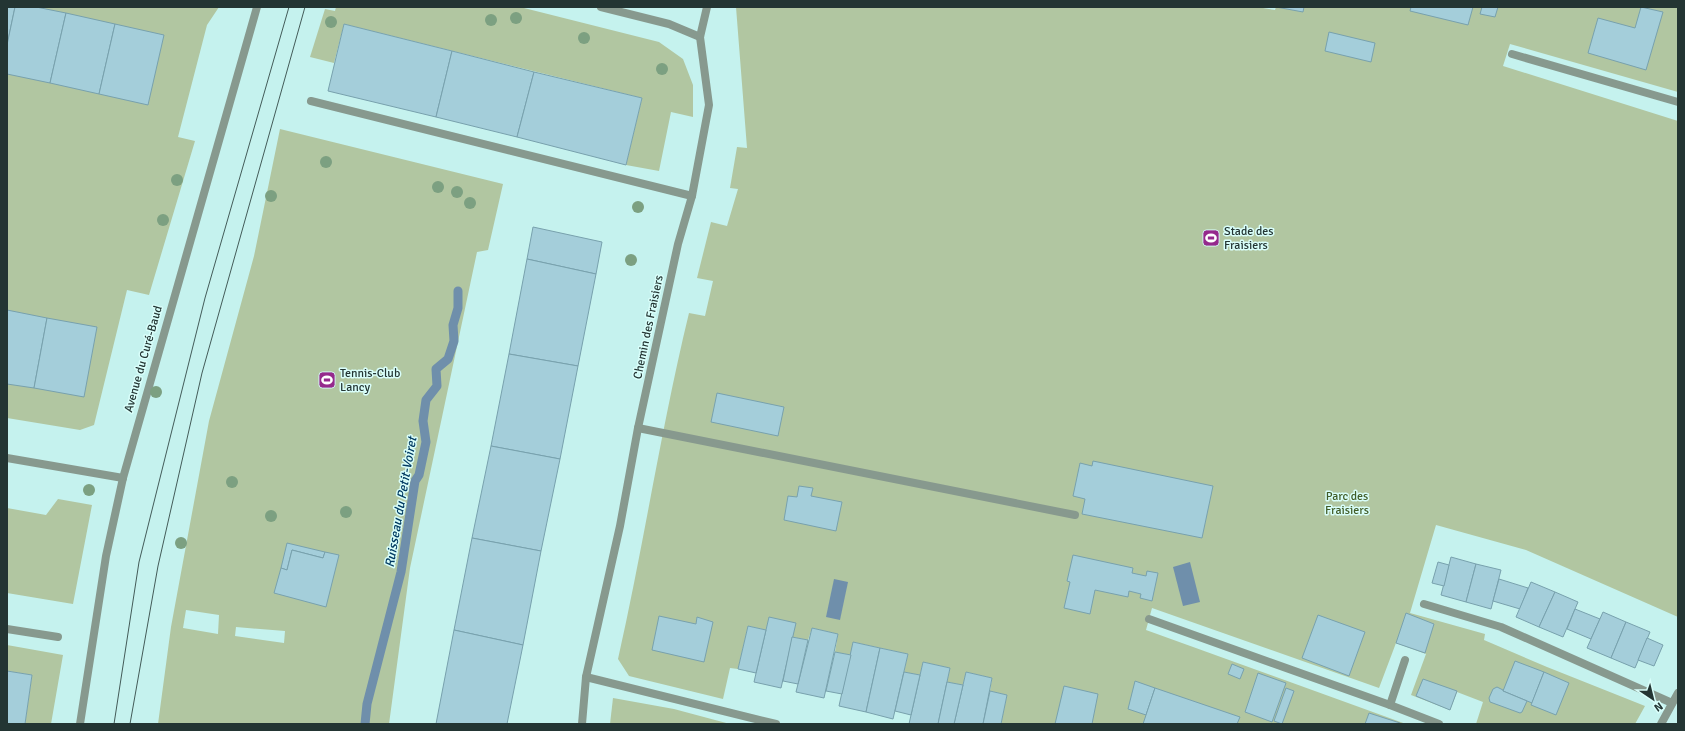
<svg xmlns="http://www.w3.org/2000/svg" width="1685" height="731" viewBox="0 0 1685 731" font-family="Signika,sans-serif">
  <style>
    .green { fill: #b1c6a1; fill-rule: evenodd }
    .water { fill: #6f8fab }
    .lines { fill: none; stroke-linecap: round; stroke-linejoin: round }
    .stream { stroke: #6f8fab; stroke-width: 9 }
    .building { fill: #a4ceda; stroke: #78a1ad }
    .service { stroke: #87998e; stroke-width: 8 }
    .minor { stroke: #87998e; stroke-width: 8 }
    .tertiary { stroke: #87998e; stroke-width: 8 }
    .tram { stroke: #435b58; stroke-width: 1 }
    .tree { fill: #7ca081 }
    .labels { text-anchor: middle; stroke-width: 3; stroke-linejoin: round; paint-order: stroke }
    .poi-label { font-size: 12px; fill: #233533; stroke: #d9fefa; text-anchor: start }
    .street-label { font-size: 12px; fill: #233533; stroke: #d9fefa }
    .park-label { font-size: 12px; fill: #415c27; stroke: #d9fefa }
    .water-label { font-size: 13px; font-style: italic; fill: #013a61; stroke: #d9fefa }
  </style>
  <rect width="100%" height="100%" fill="#c5f2ee"/>
  <g class="green">
    <path d="M 7,7 L 219,7 L 207,25 L 178,137 L 195,141 L 149,295 L 127,290 L 94,425 L 80,430 L 7,418 Z"/>
    <path d="M 336,7 L 520,7 L 659,42 L 683,59 L 693,85 L 693,117 L 671,112 L 659,171 L 626,165 L 642,98 L 344,24 L 334,63 L 310,57 L 325,9 L 335,11 Z"/>
    <path d="M 736,7 L 1257,7 L 1275,10 L 1276,7 L 1678,7 L 1678,92 L 1510,44 L 1503,66 L 1678,121 L 1678,617 L 1526,550 L 1436,525 L 1410,613 L 1485,634 L 1484,640 L 1547,667 L 1645,706 L 1635,724 L 1476,724 L 1483,702 L 1457,692 L 1450,710 L 1411,695 L 1426,654 L 1396,643 L 1379,688 L 1152,608 L 1146,630 L 1406,724 L 1001,724 L 1007,695 L 990,691 L 992,678 L 966,672 L 963,685 L 947,682 L 950,668 L 923,662 L 920,675 L 904,672 L 908,654 L 853,642 L 851,655 L 835,652 L 838,634 L 812,628 L 808,640 L 792,637 L 769,618 L 766,630 L 748,626 L 738,669 L 730,668 L 723,699 L 629,676 L 618,659 C 644,544 661,428 689,313 L 705,316 L 713,281 L 697,278 L 711,222 L 727,226 L 738,189 L 730,188 L 737,147 L 747,148 Z"/>
    <path d="M 280,129 L 503,184 L 488,250 L 477,252 L 410,568 L 389,724 L 158,724 L 171,627 L 209,421 L 254,256 ZM 186,610 L 219,615 L 218,634 L 183,628 ZM 236,627 L 285,631 L 284,643 L 235,636 Z"/>
    <path d="M 58,499 L 92,505 L 73,604 L 7,593 L 7,508 L 46,515 Z"/>
    <path d="M 7,645 L 63,655 L 51,724 L 25,724 L 32,675 L 7,671 Z"/>
    <path d="M 613,698 L 674,709 L 730,724 L 610,724 Z"/>
  </g>
  <g class="water">
    <path d="M 1190,562 L 1200,602 L 1183,606 L 1173,567 Z"/>
    <path d="M 834,579 L 848,582 L 840,620 L 826,617 Z"/>
  </g>
  <g class="lines">
    <path class="stream" d="M 365,724 L 367,704 L 401,572 L 415,481 L 419,475 L 426,442 L 423,421 L 426,400 L 437,386 L 436,369 L 448,359 L 454,341 L 453,325 L 458,308 L 458,291"/>
  </g>
  <g class="building">
    <path d="M 7,7 L 15,7 L 7,45 Z"/>
    <path d="M 15,7 L 36,7 L 66,13 L 50,83 L 7,74 L 7,45 Z"/>
    <path d="M 1276,7 L 1304,7 L 1303,12 Z"/>
    <path d="M 1411,7 L 1473,7 L 1468,25 L 1410,11 Z"/>
    <path d="M 1482,7 L 1498,7 L 1495,17 L 1480,14 Z"/>
    <path d="M 1641,7 L 1663,12 L 1646,70 L 1588,53 L 1598,18 L 1635,28 Z"/>
    <path d="M 66,13 L 115,24 L 99,94 L 50,83 Z"/>
    <path d="M 115,24 L 164,35 L 148,105 L 99,94 Z"/>
    <path d="M 344,24 L 452,51 L 436,117 L 328,91 Z"/>
    <path d="M 1329,32 L 1375,43 L 1371,62 L 1325,51 Z"/>
    <path d="M 452,51 L 534,72 L 517,137 L 436,117 Z"/>
    <path d="M 534,72 L 642,98 L 626,165 L 517,137 Z"/>
    <path d="M 533,227 L 602,242 L 596,274 L 527,259 Z"/>
    <path d="M 527,259 L 596,274 L 578,366 L 509,354 Z"/>
    <path d="M 7,310 L 47,318 L 34,388 L 7,384 Z"/>
    <path d="M 47,318 L 97,327 L 84,397 L 34,388 Z"/>
    <path d="M 509,354 L 578,366 L 560,459 L 491,446 Z"/>
    <path d="M 717,393 L 784,407 L 778,436 L 711,422 Z"/>
    <path d="M 491,446 L 560,459 L 541,551 L 472,538 Z"/>
    <path d="M 1093,461 L 1213,486 L 1202,538 L 1082,514 L 1085,499 L 1073,496 L 1080,463 L 1092,466 Z"/>
    <path d="M 799,486 L 813,488 L 811,496 L 842,502 L 836,531 L 784,520 L 788,496 L 797,497 Z"/>
    <path d="M 472,538 L 541,551 L 523,645 L 454,630 Z"/>
    <path d="M 287,543 L 325,552 L 323,558 L 292,550 L 287,570 L 281,568 Z"/>
    <path d="M 292,550 L 323,558 L 325,552 L 339,555 L 326,607 L 274,593 L 281,568 L 287,570 Z"/>
    <path d="M 1073,555 L 1133,568 L 1132,573 L 1146,576 L 1147,571 L 1158,573 L 1152,601 L 1140,598 L 1141,594 L 1129,591 L 1128,597 L 1095,590 L 1090,614 L 1064,608 L 1070,582 L 1067,581 Z"/>
    <path d="M 1451,557 L 1476,564 L 1466,602 L 1441,595 Z"/>
    <path d="M 1438,562 L 1449,565 L 1444,586 L 1432,583 Z"/>
    <path d="M 1476,564 L 1501,570 L 1491,609 L 1466,602 Z"/>
    <path d="M 1499,579 L 1528,588 L 1520,609 L 1493,601 Z"/>
    <path d="M 1531,582 L 1555,592 L 1539,627 L 1516,617 Z"/>
    <path d="M 1555,592 L 1578,602 L 1563,637 L 1539,627 Z"/>
    <path d="M 1575,609 L 1600,619 L 1591,639 L 1567,629 Z"/>
    <path d="M 1603,612 L 1626,622 L 1611,658 L 1587,648 Z"/>
    <path d="M 1406,613 L 1434,624 L 1425,653 L 1396,643 Z"/>
    <path d="M 1318,615 L 1365,632 L 1349,676 L 1302,658 Z"/>
    <path d="M 659,616 L 696,624 L 697,617 L 713,622 L 704,662 L 652,650 Z"/>
    <path d="M 769,617 L 796,623 L 781,688 L 754,682 Z"/>
    <path d="M 1626,622 L 1650,632 L 1635,668 L 1611,658 Z"/>
    <path d="M 748,626 L 766,630 L 756,673 L 738,669 Z"/>
    <path d="M 812,628 L 838,634 L 824,698 L 796,692 Z"/>
    <path d="M 454,630 L 523,645 L 507,724 L 436,724 Z"/>
    <path d="M 792,637 L 808,640 L 798,684 L 783,681 Z"/>
    <path d="M 1647,638 L 1663,645 L 1654,666 L 1638,660 Z"/>
    <path d="M 853,642 L 880,648 L 866,712 L 839,706 Z"/>
    <path d="M 880,648 L 908,654 L 893,719 L 866,712 Z"/>
    <path d="M 835,652 L 851,655 L 842,694 L 826,691 Z"/>
    <path d="M 1515,661 L 1544,672 L 1532,703 L 1503,691 Z"/>
    <path d="M 923,662 L 950,668 L 938,724 L 909,724 Z"/>
    <path d="M 1232,664 L 1244,669 L 1240,679 L 1228,674 Z"/>
    <path d="M 7,671 L 32,675 L 25,724 L 7,724 Z"/>
    <path d="M 904,672 L 920,675 L 911,715 L 895,711 Z"/>
    <path d="M 966,672 L 992,678 L 983,724 L 954,724 Z"/>
    <path d="M 1544,672 L 1569,683 L 1556,715 L 1531,705 Z"/>
    <path d="M 1258,673 L 1286,683 L 1272,722 L 1245,712 Z"/>
    <path d="M 1423,679 L 1457,691 L 1450,710 L 1416,696 Z"/>
    <path d="M 1135,681 L 1155,688 L 1146,715 L 1128,709 Z"/>
    <path d="M 947,682 L 963,685 L 954,724 L 938,724 Z"/>
    <path d="M 1064,686 L 1098,694 L 1092,724 L 1055,724 Z"/>
    <path d="M 1497,687 L 1503,690 L 1503,691 L 1527,701 L 1522,712 L 1520,713 L 1490,702 L 1489,698 L 1493,689 Z"/>
    <path d="M 1155,688 L 1240,717 L 1237,724 L 1143,724 Z"/>
    <path d="M 1286,688 L 1294,691 L 1282,724 L 1274,721 Z"/>
    <path d="M 990,691 L 1007,695 L 1001,724 L 983,724 Z"/>
    <path d="M 1369,713 L 1400,723 L 1399,724 L 1365,724 Z"/>
  </g>
  <g class="lines">
    <g class="service">
      <path d="M 1512,54 L 1678,102"/>
      <path d="M 311,101 L 692,196"/>
      <path d="M 638,428 L 1075,515"/>
      <path d="M 1424,604 L 1501,627 L 1672,703"/>
      <path d="M 1149,619 L 1390,705 L 1439,724"/>
      <path d="M 7,629 L 58,637"/>
      <path d="M 586,677 L 776,724"/>
      <path d="M 1390,705 L 1405,660"/>
    </g>
    <g class="minor">
      <path d="M 601,7 L 669,24 L 700,37"/>
      <path d="M 7,458 L 123,478"/>
      <path d="M 582,724 L 586,677 L 620,526 L 638,428 L 678,244 L 692,196 L 709,105 L 700,37 L 707,7"/>
      <path d="M 1661,724 L 1678,693"/>
    </g>
    <path class="tertiary" d="M 80,724 L 106,556 L 123,478 L 257,7"/>
    <g class="tram">
      <path d="M 114,724 L 139,562 L 205,298 L 289,7"/>
      <path d="M 130,724 L 158,566 L 202,373 L 305,7"/>
    </g>
  </g>
  <g class="tree">
    <circle cx="516" cy="18" r="6"/>
    <circle cx="491" cy="20" r="6"/>
    <circle cx="331" cy="22" r="6"/>
    <circle cx="584" cy="38" r="6"/>
    <circle cx="662" cy="69" r="6"/>
    <circle cx="326" cy="162" r="6"/>
    <circle cx="177" cy="180" r="6"/>
    <circle cx="438" cy="187" r="6"/>
    <circle cx="457" cy="192" r="6"/>
    <circle cx="271" cy="196" r="6"/>
    <circle cx="470" cy="203" r="6"/>
    <circle cx="638" cy="207" r="6"/>
    <circle cx="163" cy="220" r="6"/>
    <circle cx="631" cy="260" r="6"/>
    <circle cx="156" cy="392" r="6"/>
    <circle cx="232" cy="482" r="6"/>
    <circle cx="89" cy="490" r="6"/>
    <circle cx="346" cy="512" r="6"/>
    <circle cx="271" cy="516" r="6"/>
    <circle cx="181" cy="543" r="6"/>
  </g>
  <defs>
    <g id="stadium-square" transform="scale(0.9)"><rect x="-9" y="-9" width="18" height="18" rx="4" fill="#95298c" stroke="#d9fefa"/><path d="M0-5a6.5 5 0 1 0 0 10a6.5 5 0 1 0 0-10ZM-3.5-1.8h7v3.6h-7Z" fill="#fff"/></g>
  </defs>
  <g fill-rule="evenodd">
    <use href="#stadium-square" x="1211" y="238"/>
    <use href="#stadium-square" x="327" y="380"/>
  </g>
  <g class="labels">
    <g class="poi-label">
      <text x="1224" y="235">Stade des<tspan x="1224" dy="14">Fraisiers</tspan></text>
      <text x="340" y="377">Tennis-Club<tspan x="340" dy="14">Lancy</tspan></text>
    </g>
    <g class="street-label">
      <text transform="translate(648 327) rotate(-78)" y="4">Chemin des Fraisiers</text>
      <text transform="translate(143 359) rotate(-74)" y="4">Avenue du Curé-Baud</text>
    </g>
    <g class="park-label">
      <text x="1347" y="500">Parc des<tspan x="1347" dy="14">Fraisiers</tspan></text>
    </g>
    <g class="water-label">
      <text transform="translate(400 502) rotate(-80)" y="5">Ruisseau du Petit-Voiret</text>
    </g>
  </g>
  <rect width="1685" height="731" fill="none" stroke="#233533" stroke-width="16"/>
  <g transform="translate(1653 699) rotate(145)" stroke="#d9fefa" stroke-width="3" paint-order="stroke">
  <path d="M0-3L7 15L0 10L-7 15Z" fill="#233533"/>
  <text y="-6" font-size="11" font-weight="bold" text-anchor="middle" fill="#233533">N</text>
  </g>
</svg>
